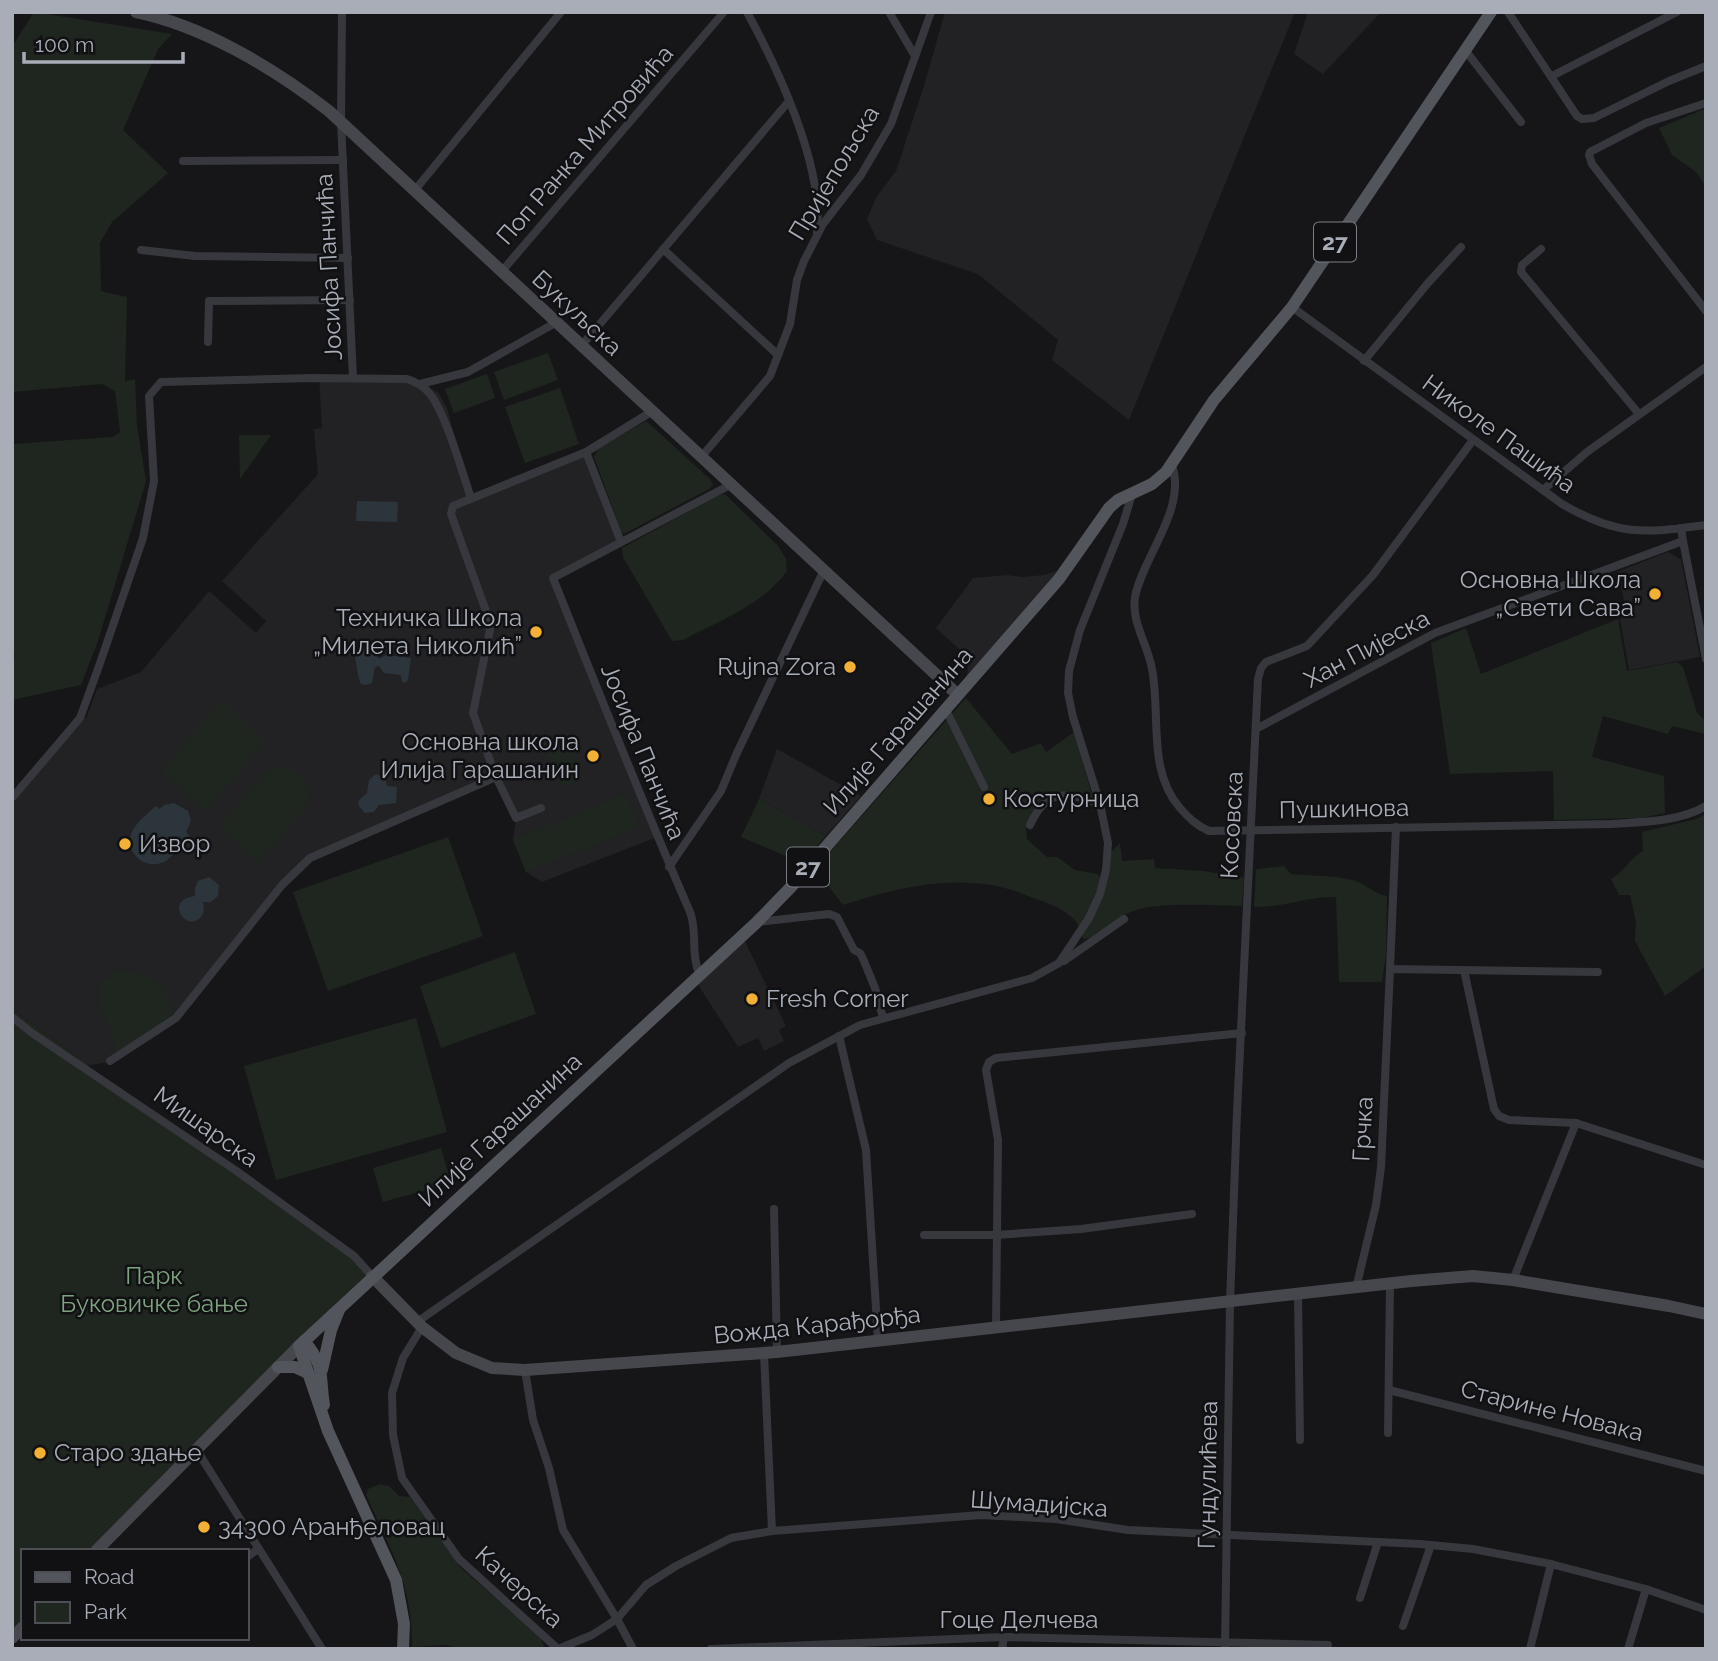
<svg xmlns="http://www.w3.org/2000/svg" width="1718" height="1661" viewBox="0 0 1718 1661" font-family="Raleway,sans-serif">
  <style>
    .built { fill: #222225 }
    .green { fill: #1e261f }
    .water { fill: #2c353c }
    .lines { fill: none; stroke-linecap: round; stroke-linejoin: round }
    .street { stroke: #37383d; stroke-width: 8 }
    .secondary { stroke: #45474d; stroke-width: 12 }
    .primary { stroke: #53555c; stroke-width: 12 }
    .poi-dot { fill: #f2b134; stroke: #111113; stroke-width: 2.5 }
    .labels { text-anchor: middle; stroke-width: 5; stroke-linejoin: round; paint-order: stroke }
    .shield { fill: #111113; stroke: #7b7e86; stroke-width: 2 }
    .shield-label { font-size: 23px; font-weight: bold; fill: #a8adb8 }
    .street-label { font-size: 24px; fill: #a8adb8; stroke: #111113 }
    .poi-label { font-size: 24px; fill: #a8adb8; stroke: #111113; text-anchor: start }
    .park-label { font-size: 24px; fill: #7fa381; stroke: #111113 }
  </style>
  <rect width="100%" height="100%" fill="#161618"/>
  <g class="built">
    <path d="M 945,12 L 1295,12 L 1129,420 L 1052,360 L 1058,340 L 978,274 L 877,240 L 867,219 L 877,196 L 896,171 L 924,86 Z"/>
    <path d="M 1308,12 L 1381,12 L 1323,74 L 1294,54 Z"/>
    <path d="M 406,375 L 415,377 L 420,384 L 438,392 L 447,408 L 471,498 L 586,452 L 621,542 L 553,578 L 657,837 L 542,882 L 526,872 L 513,840 L 516,818 L 496,778 L 310,858 L 282,885 L 176,1018 L 109,1062 L 84,1066 L 66,1048 L 12,1009 L 12,806 L 32,773 L 87,716 L 97,689 L 141,672 L 209,591 L 256,633 L 266,621 L 222,581 L 318,474 L 314,429 L 322,428 L 319,376 Z"/>
    <path d="M 1668,552 L 1681,559 L 1700,657 L 1629,670 L 1620,619 L 1628,616 L 1617,572 Z"/>
    <path d="M 1068,568 L 967,682 L 968,657 L 936,628 L 973,578 L 1007,575 L 1023,577 L 1043,575 Z"/>
    <path d="M 777,749 L 861,796 L 826,836 L 759,799 Z"/>
    <path d="M 742,935 L 786,1026 L 779,1030 L 784,1041 L 764,1051 L 758,1038 L 738,1047 L 695,980 Z"/>
  </g>
  <g class="green">
    <path d="M 34,12 L 172,34 L 158,49 L 123,130 L 168,173 L 112,222 L 100,243 L 101,291 L 127,297 L 125,381 L 135,379 L 137,426 L 146,481 L 98,641 L 81,685 L 12,700 L 12,658 L 15,657 L 12,645 L 12,444 L 113,437 L 120,432 L 115,391 L 102,384 L 12,392 L 12,47 Z"/>
    <path d="M 1702,110 L 1706,110 L 1706,187 L 1696,172 L 1672,155 L 1659,128 Z"/>
    <path d="M 548,353 L 558,380 L 504,400 L 494,372 Z"/>
    <path d="M 487,374 L 495,398 L 454,413 L 445,389 Z"/>
    <path d="M 560,388 L 579,444 L 525,463 L 505,407 Z"/>
    <path d="M 646,421 L 710,479 L 713,485 L 709,489 L 624,534 L 621,531 L 594,457 L 598,449 Z"/>
    <path d="M 239,435 L 271,435 L 240,479 Z"/>
    <path d="M 725,494 L 779,547 L 786,559 L 787,571 C 763,605 719,621 683,640 L 672,641 L 623,557 L 622,548 L 717,496 Z"/>
    <path d="M 1618,619 L 1627,671 L 1677,662 L 1683,667 L 1697,713 L 1706,721 L 1706,734 L 1672,726 L 1668,734 L 1603,716 L 1592,757 L 1664,776 L 1665,813 L 1642,818 L 1554,820 L 1553,771 L 1450,774 L 1431,643 L 1466,628 L 1481,674 Z"/>
    <path d="M 966,698 L 1012,754 L 1041,743 L 1046,752 L 1074,732 L 1093,798 L 1044,799 L 1036,805 L 1026,829 L 1027,839 L 1047,857 L 1057,857 L 1075,870 L 1097,874 L 1106,884 L 1111,852 L 1120,843 L 1122,861 L 1154,859 L 1155,868 L 1204,871 L 1244,878 L 1242,906 C 1212,906 1158,901 1131,912 C 1114,918 1102,937 1083,939 C 1081,918 1061,908 1042,901 C 1032,898 1022,893 1012,890 C 956,873 896,888 843,905 L 815,869 Z"/>
    <path d="M 222,700 L 265,742 L 205,812 L 161,771 Z"/>
    <path d="M 564,733 L 583,779 L 561,787 L 542,741 Z"/>
    <path d="M 280,767 C 304,768 313,789 304,810 L 258,863 L 219,826 L 267,771 Z"/>
    <path d="M 626,794 L 639,827 L 526,872 L 513,840 Z"/>
    <path d="M 759,799 L 826,836 L 802,863 L 741,837 Z"/>
    <path d="M 1706,814 L 1706,966 L 1665,996 L 1635,941 L 1636,922 L 1630,895 L 1619,895 L 1611,879 C 1625,871 1628,860 1643,851 L 1642,832 L 1696,819 Z"/>
    <path d="M 448,837 L 483,936 L 328,991 L 293,892 Z"/>
    <path d="M 1284,866 L 1291,874 C 1310,876 1334,875 1352,880 C 1365,883 1374,894 1387,896 L 1386,955 L 1382,982 L 1339,982 L 1336,897 C 1308,896 1282,908 1254,907 L 1256,869 Z"/>
    <path d="M 515,952 L 536,1014 L 441,1048 L 420,986 Z"/>
    <path d="M 127,971 C 161,977 165,987 176,1018 L 117,1056 L 111,1030 L 101,1009 L 100,982 L 112,977 L 111,972 Z"/>
    <path d="M 12,1009 L 66,1048 L 84,1066 L 354,1256 L 372,1276 L 96,1551 L 23,1551 L 23,1627 L 12,1638 Z"/>
    <path d="M 416,1018 L 447,1132 L 276,1180 L 244,1066 Z"/>
    <path d="M 441,1148 L 451,1183 L 383,1202 L 373,1168 Z"/>
    <path d="M 380,1484 L 389,1486 L 399,1496 L 410,1497 L 460,1567 L 540,1637 L 544,1646 L 543,1649 L 459,1649 L 447,1645 L 412,1647 C 413,1586 390,1548 366,1495 L 368,1489 Z"/>
  </g>
  <g class="water">
    <path d="M 357,501 L 398,502 L 397,522 L 356,521 Z"/>
    <path d="M 368,646 L 374,649 L 379,659 L 386,655 L 411,658 L 408,680 L 405,683 L 402,682 L 401,675 L 384,673 L 379,666 L 375,667 L 372,683 L 366,685 L 361,684 C 358,680 356,662 355,656 L 360,648 Z"/>
    <path d="M 376,774 L 385,778 L 387,786 L 397,787 L 396,803 L 379,805 L 374,812 L 365,813 L 358,805 L 359,800 L 367,793 L 369,780 Z"/>
    <path d="M 174,803 L 188,811 L 191,821 L 186,832 L 190,836 C 183,844 175,854 167,860 C 147,874 121,851 133,830 C 138,821 148,813 156,806 L 160,809 L 164,805 Z"/>
    <path d="M 209,877 L 219,885 L 218,896 L 211,902 L 203,902 C 204,908 205,913 200,918 C 185,932 164,899 195,896 L 195,888 L 198,881 Z"/>
  </g>
  <g class="lines">
    <g class="street">
      <path d="M 342,12 L 341,122 L 353,378"/>
      <path d="M 747,12 C 778,69 824,166 817,232"/>
      <path d="M 889,12 L 915,56"/>
      <path d="M 1508,12 L 1577,116 L 1582,119 L 1594,118 L 1669,81 L 1706,66"/>
      <path d="M 1465,50 L 1521,122"/>
      <path d="M 1552,76 L 1677,12"/>
      <path d="M 1706,103 L 1646,123 L 1590,152 L 1589,155 L 1592,164 L 1706,311"/>
      <path d="M 183,161 L 343,160"/>
      <path d="M 415,190 L 561,12"/>
      <path d="M 663,249 L 778,355"/>
      <path d="M 1541,249 L 1522,265 L 1521,272 L 1639,414"/>
      <path d="M 141,250 L 195,256 L 348,258"/>
      <path d="M 502,271 L 724,12"/>
      <path d="M 1292,307 L 1562,504 C 1619,537 1644,533 1706,525"/>
      <path d="M 208,342 L 209,301 L 350,300"/>
      <path d="M 582,345 L 789,101"/>
      <path d="M 1364,361 L 1428,283 L 1461,247"/>
      <path d="M 420,384 L 468,372 L 557,322"/>
      <path d="M 586,452 L 621,542"/>
      <path d="M 702,456 L 770,376 L 790,324 L 797,280 L 804,261 L 823,224 L 861,175 L 891,124 L 931,12"/>
      <path d="M 1172,465 C 1187,509 1143,556 1135,597 C 1131,622 1148,645 1152,669 C 1161,716 1147,770 1180,808 C 1189,818 1197,826 1209,831 L 1611,824 C 1641,822 1679,822 1706,806"/>
      <path d="M 1543,490 L 1587,452 L 1706,367"/>
      <path d="M 1683,541 L 1706,659"/>
      <path d="M 945,708 L 984,787"/>
      <path d="M 1256,729 L 1435,633 L 1683,541 L 1681,528"/>
      <path d="M 12,798 L 80,718 L 99,666 L 143,538 L 154,481 L 149,396 L 161,382 L 311,378 L 407,379 C 416,382 424,386 430,394 C 446,414 462,472 471,498"/>
      <path d="M 541,808 L 516,818 L 496,777 L 473,713 L 491,625 L 451,514 L 453,506 L 586,452 L 651,412"/>
      <path d="M 1030,825 C 1047,788 1065,792 1100,804"/>
      <path d="M 669,867 L 721,791 L 736,755 L 824,570"/>
      <path d="M 758,922 L 829,914 L 837,917 L 854,950 L 860,953 L 864,961 L 875,988 L 883,1018"/>
      <path d="M 1064,961 L 1124,919"/>
      <path d="M 1390,969 L 1396,827"/>
      <path d="M 1464,970 L 1494,1109 L 1499,1116 L 1509,1120 L 1576,1123 L 1706,1165"/>
      <path d="M 700,975 C 690,955 698,932 690,912 C 642,802 598,690 553,578 L 732,484"/>
      <path d="M 12,1017 L 32,1033 L 238,1172 L 354,1256 L 372,1276"/>
      <path d="M 839,1036 L 866,1150 L 878,1340"/>
      <path d="M 110,1061 L 176,1018 L 282,885 L 310,858 L 496,777"/>
      <path d="M 774,1209 L 777,1352"/>
      <path d="M 924,1235 L 996,1235 L 1081,1229 L 1192,1214"/>
      <path d="M 1513,1280 L 1576,1123"/>
      <path d="M 1356,1288 L 1376,1205 L 1381,1167 L 1390,969 L 1598,972"/>
      <path d="M 1298,1294 L 1300,1440"/>
      <path d="M 417,1322 L 789,1063 L 860,1025 L 1032,978 L 1059,963 L 1089,918 L 1100,894 L 1106,870 L 1108,843 L 1100,804 L 1073,717 L 1068,693 L 1069,671 L 1080,630 L 1123,524 L 1132,494"/>
      <path d="M 422,1327 L 403,1358 L 392,1393 L 393,1435 L 402,1478 L 459,1559 L 558,1649"/>
      <path d="M 996,1327 L 998,1140 L 986,1070 L 989,1062 L 996,1058 L 1242,1033"/>
      <path d="M 764,1353 L 772,1531"/>
      <path d="M 525,1370 L 533,1420 L 549,1468 L 563,1530 L 617,1619 L 633,1649"/>
      <path d="M 1389,1390 L 1706,1471"/>
      <path d="M 1388,1433 L 1390,1284"/>
      <path d="M 196,1449 L 322,1649"/>
      <path d="M 247,1557 L 258,1549"/>
      <path d="M 1360,1598 L 1378,1542"/>
      <path d="M 1403,1626 L 1431,1545"/>
      <path d="M 558,1649 L 592,1635 L 617,1619 L 646,1585 L 676,1566 L 731,1538 L 772,1531 L 981,1515 L 1056,1519 L 1128,1530 L 1420,1544 L 1473,1549 L 1551,1564 L 1646,1589 L 1706,1610"/>
      <path d="M 711,1649 L 1004,1637 L 1328,1645"/>
      <path d="M 1002,1649 L 1004,1637"/>
      <path d="M 1225,1649 L 1230,1302 L 1237,1112 L 1258,679 L 1261,668 L 1266,662 L 1307,646 L 1373,575 L 1473,440"/>
      <path d="M 1530,1649 L 1551,1564"/>
      <path d="M 1628,1649 L 1646,1589"/>
    </g>
    <g class="secondary">
      <path d="M 136,12 C 204,26 275,69 329,111 L 957,694"/>
      <path d="M 372,1276 L 422,1327 L 456,1353 L 492,1368 L 525,1370 L 777,1352 L 1411,1281 L 1473,1276 L 1513,1280 L 1669,1306 L 1706,1314"/>
      <path d="M 96,1551 L 299,1346"/>
      <path d="M 12,1638 L 23,1627"/>
    </g>
    <g class="primary">
      <path d="M 304,1341 C 326,1367 319,1375 324,1405"/>
      <path d="M 278,1367 L 295,1367 L 308,1373"/>
      <path d="M 322,1370 L 331,1330 L 339,1310"/>
      <path d="M 403,1649 L 404,1624 L 396,1580 L 328,1431 L 299,1346 L 756,923 L 791,887 L 1059,579 L 1109,508 L 1118,500 L 1152,484 L 1166,472 L 1214,400 L 1292,307 L 1491,12"/>
    </g>
  </g>
  <g class="poi-dot">
    <circle cx="1655" cy="594" r="7"/>
    <circle cx="536" cy="632" r="7"/>
    <circle cx="850" cy="667" r="7"/>
    <circle cx="593" cy="756" r="7"/>
    <circle cx="989" cy="799" r="7"/>
    <circle cx="125" cy="844" r="7"/>
    <circle cx="752" cy="999" r="7"/>
    <circle cx="40" cy="1453" r="7"/>
    <circle cx="204" cy="1527" r="7"/>
  </g>
  <g class="labels">
    <g class="shield">
      <rect x="1314" y="222.5" width="42" height="39" rx="5"/>
      <rect x="787" y="847.5" width="42" height="39" rx="5"/>
    </g>
    <g class="shield-label">
      <text x="1335" y="250">27</text>
      <text x="808" y="875">27</text>
    </g>
    <g class="street-label">
      <text transform="translate(585 145) rotate(-49)" y="8">Поп Ранка Митровића</text>
      <text transform="translate(834 173) rotate(-59)" y="8">Пријепољска</text>
      <text transform="translate(329 267) rotate(-93)" y="8">Јосифа Панчића</text>
      <text transform="translate(577 313) rotate(43)" y="8">Букуљска</text>
      <text transform="translate(1499 434) rotate(36)" y="8">Николе Пашића</text>
      <text transform="translate(1367 649) rotate(-28)" y="8">Хан Пијеска</text>
      <text transform="translate(898 731) rotate(-49)" y="8">Илије Гарашанина</text>
      <text transform="translate(643 752) rotate(68)" y="8">Јосифа Панчића</text>
      <text transform="translate(1344 809) rotate(-1)" y="8">Пушкинова</text>
      <text transform="translate(1232 825) rotate(-87)" y="8">Косовска</text>
      <text transform="translate(206 1127) rotate(35)" y="8">Мишарска</text>
      <text transform="translate(1363 1129) rotate(-87)" y="8">Грчка</text>
      <text transform="translate(500 1130) rotate(-43)" y="8">Илије Гарашанина</text>
      <text transform="translate(817 1325) rotate(-6)" y="8">Вожда Карађорђа</text>
      <text transform="translate(1552 1411) rotate(14)" y="8">Старине Новака</text>
      <text transform="translate(1208 1475) rotate(-89)" y="8">Гундулићева</text>
      <text transform="translate(1039 1504) rotate(4)" y="8">Шумадијска</text>
      <text transform="translate(519 1587) rotate(42)" y="8">Качерска</text>
      <text x="1019" y="1628">Гоце Делчева</text>
    </g>
    <g class="poi-label">
      <text x="1641" y="588" text-anchor="end">Основна Школа<tspan x="1641" dy="28">„Свети Сава”</tspan></text>
      <text x="522" y="626" text-anchor="end">Техничка Школа<tspan x="522" dy="28">„Милета Николић”</tspan></text>
      <text x="836" y="675" text-anchor="end">Rujna Zora</text>
      <text x="579" y="750" text-anchor="end">Основна школа<tspan x="579" dy="28">Илија Гарашанин</tspan></text>
      <text x="1003" y="807">Костурница</text>
      <text x="139" y="852">Извор</text>
      <text x="766" y="1007">Fresh Corner</text>
      <text x="54" y="1461">Старо здање</text>
      <text x="218" y="1535">34300 Аранђеловац</text>
    </g>
    <g class="park-label">
      <text x="154" y="1284">Парк<tspan x="154" dy="28">Буковичке бање</tspan></text>
    </g>
  </g>
  <rect width="1718" height="1661" fill="none" stroke="#a8adb8" stroke-width="28"/>
  <rect x="21" y="1549" width="228" height="91" fill="#111113" stroke="#4d4f55" stroke-width="2"/>
  <rect x="35" y="1572" width="35" height="10" fill="#53555c" stroke="#4d4f55" stroke-width="2"/>
  <text x="84" y="1584" font-size="21" fill="#a8adb8">Road</text>
  <rect x="35" y="1602" width="35" height="21" fill="#1e261f" stroke="#4d4f55" stroke-width="2"/>
  <text x="84" y="1619" font-size="21" fill="#a8adb8">Park</text>
  <path d="M24 52v10h159v-10" fill="none" stroke="#a8adb8" stroke-width="3.5"/>
  <text x="35" y="52" font-size="21" fill="#a8adb8" stroke="#111113" stroke-width="5" paint-order="stroke">100 m</text>
</svg>
